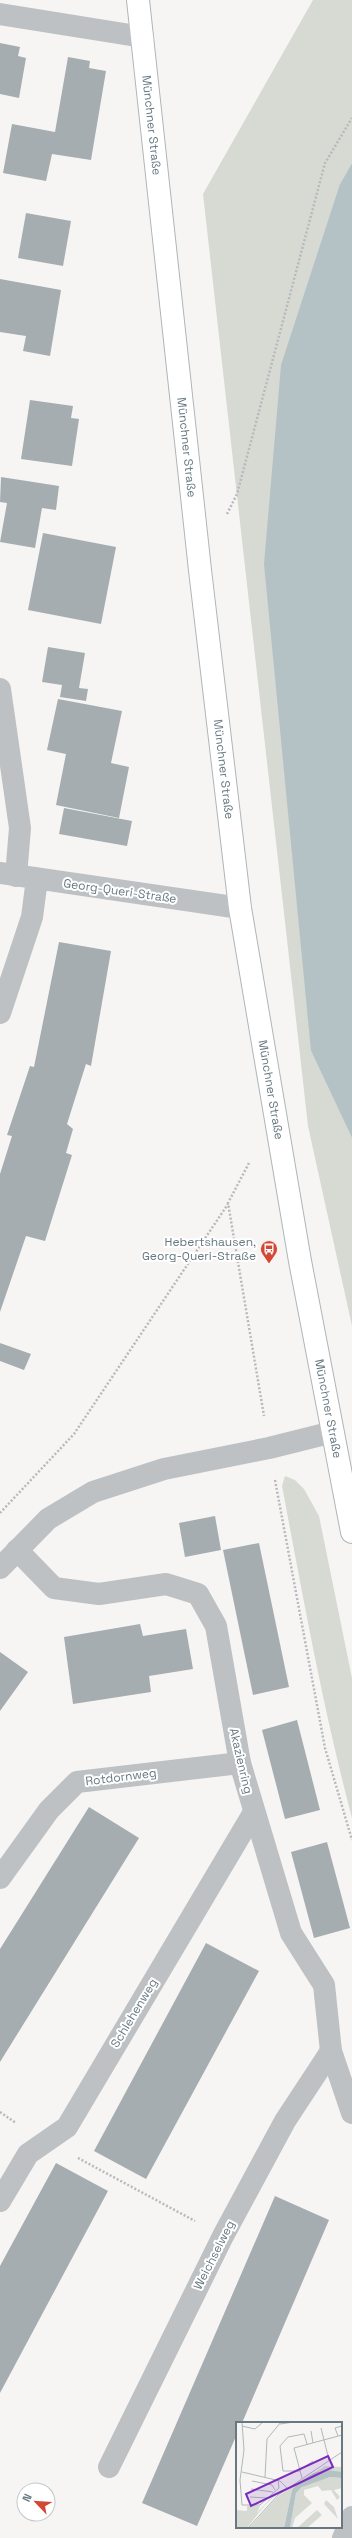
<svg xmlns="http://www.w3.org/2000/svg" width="352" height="2538" viewBox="0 0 352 2538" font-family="'Space Grotesk',sans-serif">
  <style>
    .green { fill: #d6dad2 }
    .water { fill: #b5c2c5 }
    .building { fill: #a5adb1 }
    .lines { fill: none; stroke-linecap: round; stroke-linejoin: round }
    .secondary-casing { stroke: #afb5b9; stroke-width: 24 }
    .path { stroke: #b7babc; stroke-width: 2.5; stroke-dasharray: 2 2; stroke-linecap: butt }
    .street { stroke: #bdc1c4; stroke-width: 22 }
    .secondary { stroke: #fff; stroke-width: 22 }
    .labels { text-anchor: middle; stroke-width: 4; stroke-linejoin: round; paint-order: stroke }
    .street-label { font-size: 12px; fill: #677881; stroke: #fff }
    .poi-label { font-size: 12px; fill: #677881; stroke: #fff; text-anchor: end }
    .inset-road { fill: none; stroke: #b0b8bb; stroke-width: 1 }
    .view { fill: #7b2cbf; fill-opacity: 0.15; stroke: #7b2cbf; stroke-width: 2 }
    .inset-edge { fill: none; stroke: #677881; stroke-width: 2 }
  </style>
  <rect width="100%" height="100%" fill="#f6f5f3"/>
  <g class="green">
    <path d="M 313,0 L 352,0 L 352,163 L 340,184 L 311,1051 L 352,1138 L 352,1326 L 308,1126 L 203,194 Z"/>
    <path d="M 285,1476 L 295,1480 L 304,1489 L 319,1516 L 352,1678 L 352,1818 C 323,1709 303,1597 282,1486 Z"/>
  </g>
  <path class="water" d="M 352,163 L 352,1138 L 311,1051 L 264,564 L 281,365 L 340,184 Z"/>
  <g class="building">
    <path d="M 0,43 L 20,47 L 18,56 L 26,58 L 19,98 L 0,94 Z"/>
    <path d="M 68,57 L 90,61 L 89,68 L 106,71 L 91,160 L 52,154 L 46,181 L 3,173 L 12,124 L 55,132 Z"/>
    <path d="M 26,213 L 71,221 L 63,266 L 18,258 Z"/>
    <path d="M 0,279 L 61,290 L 50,356 L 23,351 L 26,336 L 0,332 Z"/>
    <path d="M 30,400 L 73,406 L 71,418 L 79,419 L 72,466 L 21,459 Z"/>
    <path d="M 1,477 L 59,486 L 56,510 L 42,508 L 35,548 L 0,542 L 7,503 L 0,502 Z"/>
    <path d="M 43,533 L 116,547 L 101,624 L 28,610 Z"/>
    <path d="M 48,647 L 85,653 L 79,688 L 88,689 L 86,701 L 60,697 L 62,685 L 42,682 Z"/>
    <path d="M 58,699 L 122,711 L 111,763 L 129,767 L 119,818 L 56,805 L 66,754 L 47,750 Z"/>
    <path d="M 64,808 L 132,821 L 127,846 L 59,834 Z"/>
    <path d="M 59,942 L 111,951 L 91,1066 L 86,1064 L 67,1124 L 73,1129 L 66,1153 L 72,1155 L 45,1241 L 26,1236 L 0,1312 L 0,1174 L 12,1136 L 7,1135 L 30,1066 L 34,1067 Z"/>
    <path d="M 0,1343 L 31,1354 L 24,1370 L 0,1361 Z"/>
    <path d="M 215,1516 L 221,1550 L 185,1557 L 179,1523 Z"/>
    <path d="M 259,1543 L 289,1687 L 253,1695 L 223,1550 Z"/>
    <path d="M 140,1624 L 143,1636 L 186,1629 L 193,1669 L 149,1676 L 151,1692 L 73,1704 L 64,1637 Z"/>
    <path d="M 0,1652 L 28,1672 L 0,1711 Z"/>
    <path d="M 297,1720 L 320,1810 L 285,1819 L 262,1730 Z"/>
    <path d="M 89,1807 L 139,1838 L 0,2062 L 0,1949 Z"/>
    <path d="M 327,1842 L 350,1928 L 314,1938 L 291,1852 Z"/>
    <path d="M 206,1943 L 259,1971 L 146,2179 L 94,2151 Z"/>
    <path d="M 56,2163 L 108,2191 L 0,2393 L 0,2266 Z"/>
    <path d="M 275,2196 L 329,2220 L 242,2423 L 237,2423 L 237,2434 L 197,2526 L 142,2503 Z"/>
  </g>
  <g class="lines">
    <g class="secondary-casing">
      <g id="secondary">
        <path id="s1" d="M 138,0 L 200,570 L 240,908 L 300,1261 L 352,1532"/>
      </g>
    </g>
    <g class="path">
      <path d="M 227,514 L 237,494 L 325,163 L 352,118"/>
      <path d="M 249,1163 L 228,1203 L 264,1416"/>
      <path d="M 275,1480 L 325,1748 L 352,1840"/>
      <path d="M 0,1513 L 74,1434 L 228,1204"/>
      <path d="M 0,2112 L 16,2123"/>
      <path d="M 78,2158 L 195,2221"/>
    </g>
    <g class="street">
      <path d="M 0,14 L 143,37"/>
      <path d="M 0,689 L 20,828 L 16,876"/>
      <path d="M 0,873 L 240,908"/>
      <path d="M 0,1013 L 32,917 L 37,879"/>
      <path d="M 17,1550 L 54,1588 L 99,1594 L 166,1584 L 198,1594 L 216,1626 L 240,1763 L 291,1933 L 324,1985 L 331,2051 L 352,2113"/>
      <path d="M 0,1568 L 48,1519 L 93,1492 L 164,1469 L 269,1448 L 333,1432"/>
      <path d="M 0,1878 L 49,1810 L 77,1782 L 240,1763"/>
      <path d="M 0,2201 L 28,2154 L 67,2127 L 254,1812"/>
      <path d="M 109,2467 L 223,2236 L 285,2121 L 331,2051"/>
      <path d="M 343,2538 L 352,2517"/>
    </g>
    <use href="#secondary" class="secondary"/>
  </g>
  <defs>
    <g id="bus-pin" transform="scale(0.9)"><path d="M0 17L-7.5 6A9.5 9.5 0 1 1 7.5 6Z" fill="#d34835" stroke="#fff"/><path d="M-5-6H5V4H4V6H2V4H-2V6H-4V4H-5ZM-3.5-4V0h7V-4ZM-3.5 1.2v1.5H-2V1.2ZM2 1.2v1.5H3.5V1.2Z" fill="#fff"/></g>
  </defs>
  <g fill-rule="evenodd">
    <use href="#bus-pin" x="269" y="1249"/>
  </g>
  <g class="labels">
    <g class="street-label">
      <text dy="4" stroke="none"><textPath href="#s1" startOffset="126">Münchner Straße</textPath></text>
      <text dy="4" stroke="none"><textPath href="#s1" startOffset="450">Münchner Straße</textPath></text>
      <text dy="4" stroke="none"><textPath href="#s1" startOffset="774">Münchner Straße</textPath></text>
      <text transform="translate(120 891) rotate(8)" y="4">Georg-Queri-Straße</text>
      <text dy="4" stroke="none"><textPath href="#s1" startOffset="1098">Münchner Straße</textPath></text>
      <text dy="4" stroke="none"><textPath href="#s1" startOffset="1422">Münchner Straße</textPath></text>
      <text transform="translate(241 1761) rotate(77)" y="4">Akazienring</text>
      <text transform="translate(121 1777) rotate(-7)" y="4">Rotdornweg</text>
      <text transform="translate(134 2013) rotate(-59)" y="4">Schlehenweg</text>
      <text transform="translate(214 2255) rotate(-63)" y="4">Weichselweg</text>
    </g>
    <g class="poi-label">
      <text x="256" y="1246">Hebertshausen,<tspan x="256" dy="14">Georg-Queri-Straße</tspan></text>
    </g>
  </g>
  <g transform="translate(236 2422)">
    <rect width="106" height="106" fill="#f6f5f3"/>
    <path d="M 89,44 L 106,45 L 106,50 L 84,49 L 56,68 L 48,106 L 13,106 L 42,74 ZM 94,55 L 106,56 L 106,66 L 98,68 L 104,75 L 101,78 L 95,68 L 86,69 L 82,64 L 68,68 L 68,73 L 76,81 L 59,96 L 56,106 L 54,106 L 60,71 L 70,62 ZM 48,66 L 29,83 L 11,106 L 0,106 L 0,88 L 11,89 L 11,84 L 24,84 L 21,91 L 33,78 ZM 81,88 L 86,93 L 71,106 L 61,106 Z" fill="#d6dad2"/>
    <path d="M 90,78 L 98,85 L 102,97 L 88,82 Z" fill="#d6dad2"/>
    <path d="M 91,48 L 106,50 L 106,56 L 94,55 L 66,65 L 60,71 L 54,106 L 48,106 L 56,68 L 63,60 L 78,51 Z" fill="#b5c2c5"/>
    <path class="inset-road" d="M 6,0 L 8,28 L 4,58 L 6,83 L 24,83 L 43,66 L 42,58M 44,2 L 58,0M 6,4 L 19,7 L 27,0M 85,6 L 93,38M 75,9 L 77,21M 102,14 L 99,6 L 106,4M 64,48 L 77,39M 64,49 L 47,49 L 44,24 L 52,15 L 68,12 L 71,22M 6,50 L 44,59 L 51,66M 29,55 L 31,17 L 45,0M 66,56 L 58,26 L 106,13M 16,59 L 36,63 L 39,68M 15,67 L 37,70M 14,75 L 31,76M 12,106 L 42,73 L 106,30"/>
    <path class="view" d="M 92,34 L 97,45 L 15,84 L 10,72 Z"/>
    <rect width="106" height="106" class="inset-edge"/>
  </g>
  <g transform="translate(36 2502) rotate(295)"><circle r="19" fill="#ffffff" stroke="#c2c9cd"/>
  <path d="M0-3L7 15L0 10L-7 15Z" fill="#d34835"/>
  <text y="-6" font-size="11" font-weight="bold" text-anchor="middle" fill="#677881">N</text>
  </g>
</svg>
